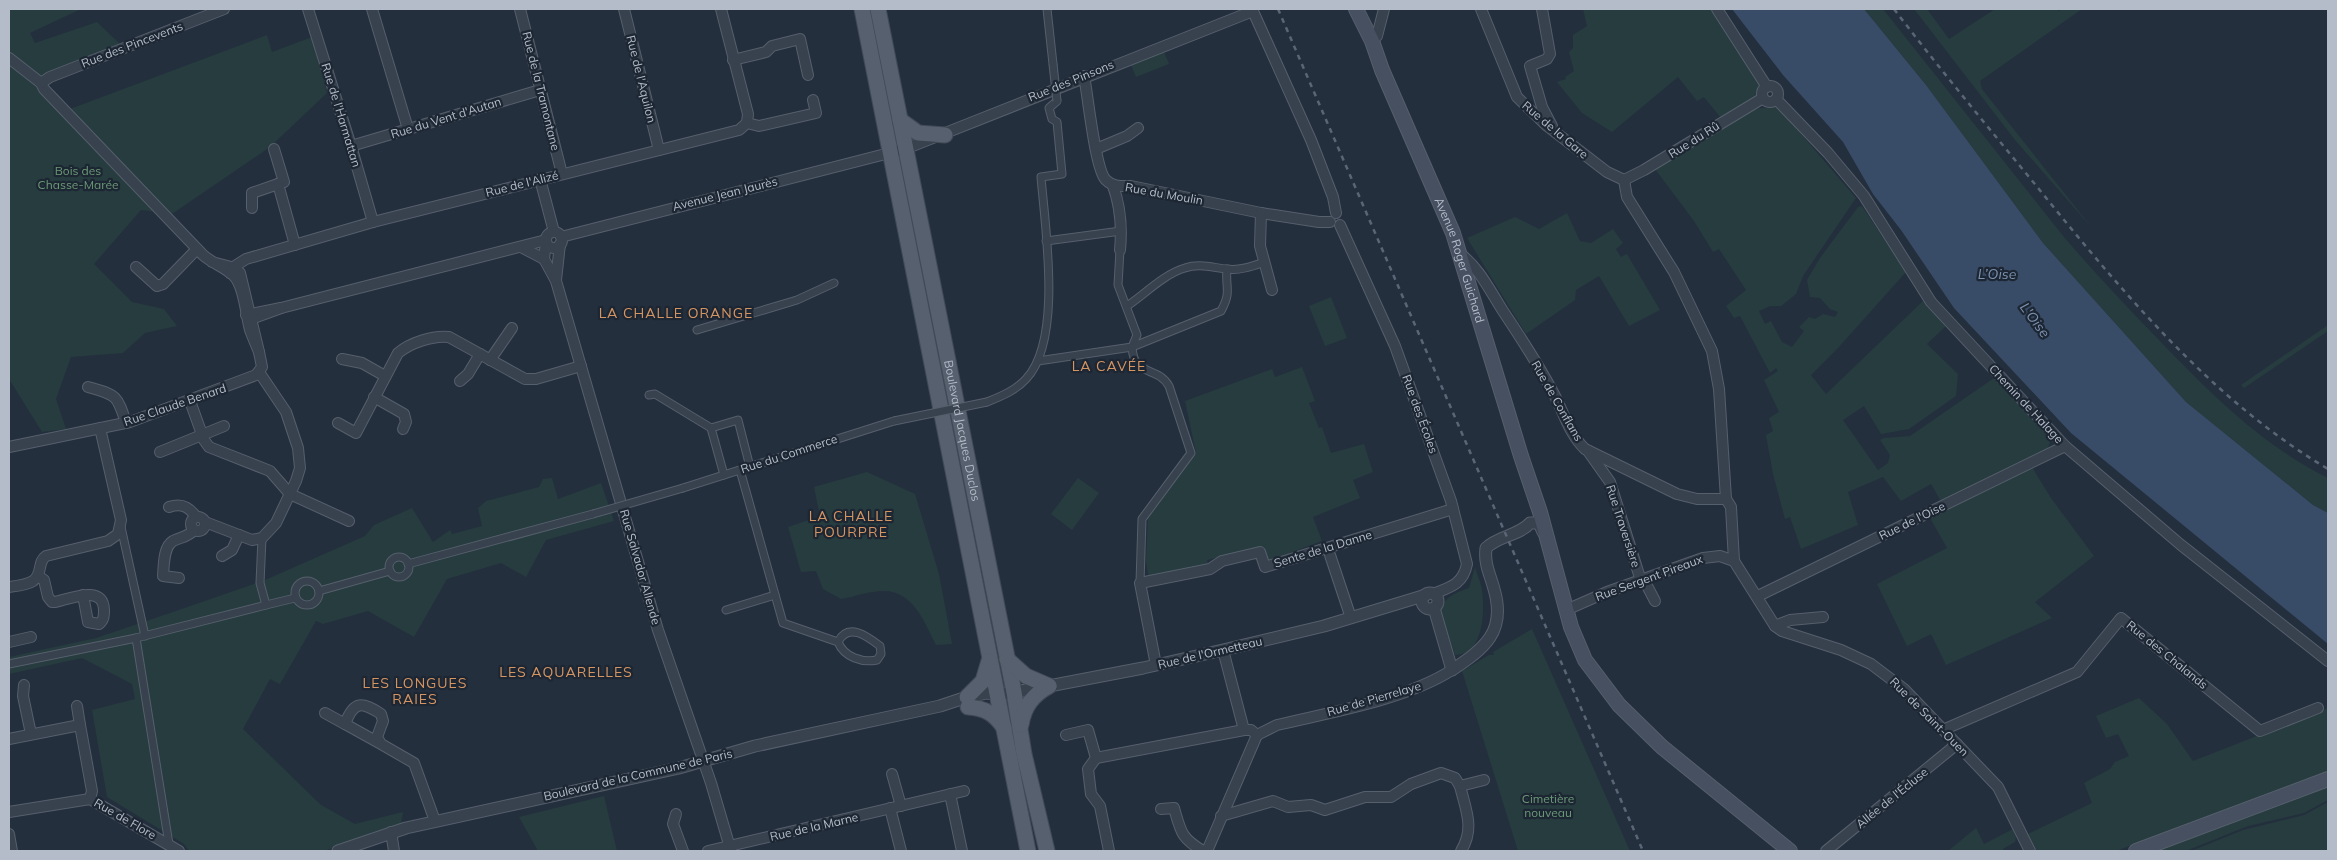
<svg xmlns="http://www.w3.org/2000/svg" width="2337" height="860" viewBox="0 0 2337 860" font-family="Mulish,sans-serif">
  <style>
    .green { fill: #263c3f }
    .water { fill: #394c67 }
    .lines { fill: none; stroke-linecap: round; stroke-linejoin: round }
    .pedestrian-casing { stroke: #565f6c; stroke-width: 9 }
    .minor-casing { stroke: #565f6c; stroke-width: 12 }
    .tertiary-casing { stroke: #565f6c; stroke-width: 13 }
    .secondary-casing { stroke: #565f6c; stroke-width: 16 }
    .primary-casing { stroke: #414a57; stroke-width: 17 }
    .pedestrian { stroke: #38414e; stroke-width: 7 }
    .minor { stroke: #38414e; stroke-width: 10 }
    .tertiary { stroke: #38414e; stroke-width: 11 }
    .secondary { stroke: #465061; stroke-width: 14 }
    .primary { stroke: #56606e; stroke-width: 15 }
    .rail { stroke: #5a6575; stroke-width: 2.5; stroke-dasharray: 5 5; stroke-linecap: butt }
    .pedestrian-bridge-casing { stroke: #565f6c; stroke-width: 9; stroke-linecap: butt }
    .pedestrian-bridge { stroke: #38414e; stroke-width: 7 }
    .labels { text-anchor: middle; stroke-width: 4.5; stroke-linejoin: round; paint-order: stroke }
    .street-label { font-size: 12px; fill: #b4bcc9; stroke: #1d2633 }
    .park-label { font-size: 12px; fill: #6b9a76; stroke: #1d2633 }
    .water-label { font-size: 14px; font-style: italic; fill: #7c92b1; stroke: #1d2633 }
    .neighbourhood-label { font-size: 14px; letter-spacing: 1px; fill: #d59563; stroke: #1d2633 }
  </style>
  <rect width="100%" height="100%" fill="#242f3e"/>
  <g class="green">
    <path d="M 9,9 L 81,9 L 30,33 L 35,43 L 97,22 L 120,44 L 44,84 L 70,109 L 267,35 L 272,52 L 312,37 L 327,93 L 270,147 L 172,214 L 141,210 L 94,264 L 132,302 L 164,309 L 177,326 L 145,333 L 123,353 L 71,357 L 56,399 L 66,429 L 42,432 L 9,379 Z"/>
    <path d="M 1583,9 L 1711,9 L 1760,83 L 1755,96 L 1721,118 L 1704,97 L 1697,101 L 1678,77 L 1612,132 L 1582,113 L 1557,82 L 1566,79 L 1565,77 L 1574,71 L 1569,52 L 1573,48 L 1573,35 L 1587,26 Z"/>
    <path d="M 1864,9 L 1883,9 L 2064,237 C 2094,272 2126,306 2159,340 C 2209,392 2263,446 2328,478 L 2328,513 L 2313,505 L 2186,402 L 2043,243 L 1926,85 Z"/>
    <path d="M 1914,9 L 1927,9 L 1949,39 L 1995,9 L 2055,9 L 2059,11 L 2062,9 L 2082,9 L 1980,81 L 1982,89 L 1993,103 L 2092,228 L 2015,140 Z"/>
    <path d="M 1164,52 L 1169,64 L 1136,77 L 1131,65 Z"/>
    <path d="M 1778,107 L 1856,198 L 1803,276 L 1796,294 L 1781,306 L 1770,306 L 1759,311 L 1765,324 L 1771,321 L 1782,342 L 1792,347 L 1804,331 L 1799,327 L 1809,317 L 1815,319 L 1823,314 L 1835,317 L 1838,312 L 1830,309 L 1820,298 L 1810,297 L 1807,280 L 1820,258 L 1858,207 L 1862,206 L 1906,272 L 1838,348 L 1811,375 L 1826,394 L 1924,300 L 1946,326 L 1927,344 L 1958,374 L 1956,396 L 1909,429 L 1881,434 L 1864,406 L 1843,420 L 1878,470 L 1888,463 L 1890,455 L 1880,440 L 1884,438 L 1910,436 L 1994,378 L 2051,440 L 2047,450 L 1942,503 L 1931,484 L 1901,501 L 1883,477 L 1848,492 L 1858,525 L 1801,549 L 1790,517 L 1785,519 L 1773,474 L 1766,435 L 1773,431 L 1769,418 L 1779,412 L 1764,380 L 1778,371 L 1776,368 L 1770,373 L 1740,316 L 1734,318 L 1726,306 L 1746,290 L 1719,249 L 1713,252 L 1694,221 L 1655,169 L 1749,109 Z"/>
    <path d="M 1567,213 L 1580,241 L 1591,243 L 1613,229 L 1623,243 L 1616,249 L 1621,257 L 1627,254 L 1660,310 L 1629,326 L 1599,276 L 1576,290 L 1575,300 L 1526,334 L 1467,238 L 1515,217 L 1539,229 Z"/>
    <path d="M 1331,297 L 1347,338 L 1325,346 L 1309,306 Z"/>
    <path d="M 2328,325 L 2328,331 L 2244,388 L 2241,385 Z"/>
    <path d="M 1302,367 L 1315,401 L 1309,403 L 1319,428 L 1322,427 L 1331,453 L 1364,444 L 1373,472 L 1353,480 L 1360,498 L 1313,517 L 1322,541 L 1268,561 L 1264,547 L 1207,560 L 1208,565 L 1149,578 L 1146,562 L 1148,517 L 1196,453 L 1185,401 L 1272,369 L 1275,377 Z"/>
    <path d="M 2032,467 L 2051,498 L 2094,556 L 2035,602 L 2052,618 L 1946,665 L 1931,634 L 1907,646 L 1877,584 L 1947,548 L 1930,518 Z"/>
    <path d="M 867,472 L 915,494 L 939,574 L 952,644 L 936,645 C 925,623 913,590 883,591 C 869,591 854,597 841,599 L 823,589 L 816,571 L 801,572 L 788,527 L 820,516 L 814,487 Z"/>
    <path d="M 552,478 L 558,499 L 601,483 L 614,521 L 546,540 L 526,577 L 501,563 L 447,579 L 414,637 L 368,611 L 323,624 L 316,621 L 280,684 L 270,679 L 243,729 L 321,805 L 355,824 L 403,812 L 401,824 L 324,851 L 189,851 L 184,844 L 107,797 L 92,710 L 135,699 L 132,684 L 82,658 L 9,674 L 9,657 L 96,638 L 170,613 L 265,580 L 365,536 L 374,525 L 412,508 L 433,542 L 450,530 L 452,534 L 482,526 L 478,508 L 486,501 L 539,487 L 543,479 Z"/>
    <path d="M 1078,478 L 1099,493 L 1072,530 L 1051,514 Z"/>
    <path d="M 1475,567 C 1477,575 1481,582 1482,590 C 1485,611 1484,655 1455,655 L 1440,610 C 1446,596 1455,593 1469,588 Z"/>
    <path d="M 1532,629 L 1544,656 L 1630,851 L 1518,851 L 1462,671 L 1489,655 L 1494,655 L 1493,652 Z"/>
    <path d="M 2139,698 L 2167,724 L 2193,761 L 2328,708 L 2328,772 L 2116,851 L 2037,851 L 2028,834 L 2092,803 L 2084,783 L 2110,769 L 2115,762 L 2129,756 L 2118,734 L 2106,738 L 2096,716 Z"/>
    <path d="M 2328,786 L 2328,800 L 2304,813 L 2248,826 L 2186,851 L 2153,851 Z"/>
    <path d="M 604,796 L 617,851 L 538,851 L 519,817 Z"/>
    <path d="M 2328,802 L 2328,851 L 2191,851 L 2243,830 L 2304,815 Z"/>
    <path d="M 1976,828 L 1984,844 L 2013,829 L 2016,838 L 2015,842 L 2003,849 L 2003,851 L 1948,851 Z"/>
  </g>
  <path class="water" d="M 1732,9 L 1864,9 L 1926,85 L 2043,243 L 2186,402 L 2313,505 L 2328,513 L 2328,644 L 2071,433 L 1954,308 L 1901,230 L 1873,194 L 1843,142 L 1783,75 Z"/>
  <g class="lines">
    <g class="pedestrian-casing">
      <g id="pedestrian">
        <path d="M 1047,9 L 1053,64"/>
        <path d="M 1046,241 L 1121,231"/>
        <path d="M 1127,306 C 1145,294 1164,274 1185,268 C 1199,263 1214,268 1227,269 C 1239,271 1253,266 1265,262"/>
        <path d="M 697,330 L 797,300 L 834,283"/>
        <path d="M 1038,361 L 1132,347 L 1137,335 L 1118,285 L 1120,250"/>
        <path d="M 649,395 L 655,394 L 711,428"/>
        <path d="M 987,402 C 1002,396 1016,390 1026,379 C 1063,340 1045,227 1041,177 L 1062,174 L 1057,122 L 1052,119 L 1049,108 L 1057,101"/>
        <path d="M 740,470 L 783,623 L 838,642 C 844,657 862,663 877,660 L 881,654 L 880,646 C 867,636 848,622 838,642"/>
        <path d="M 724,475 L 711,428 L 738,420 L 750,467"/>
        <path d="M 683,488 L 894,421"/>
        <path d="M 121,527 L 145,636"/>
        <path d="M 262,538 L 260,583 L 266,605 L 295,598"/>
        <circle cx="399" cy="567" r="10"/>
        <path d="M 408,564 L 593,514"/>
        <circle cx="307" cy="593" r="12"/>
        <path d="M 1140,583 L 1142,519 L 1191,453 L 1169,386 C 1157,365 1134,378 1132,347 L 1221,311 C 1232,291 1225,288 1227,269"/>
        <path d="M 319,591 L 390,571"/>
        <path d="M 726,610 L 775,595"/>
        <path d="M 136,638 L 169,844"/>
        <path d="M 9,664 L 136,638 L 266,605"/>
      </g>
    </g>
    <g class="minor-casing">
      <g id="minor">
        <path d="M 308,9 L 351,146 L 373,222"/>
        <path d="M 372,9 L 408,129"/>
        <path d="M 520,9 L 562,174"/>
        <path d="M 624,9 L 659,150"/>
        <path d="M 721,9 L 748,114 L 747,123"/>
        <path d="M 1252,9 L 1311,140 L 1333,197 L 1336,213"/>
        <path d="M 1481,9 L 1517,97 L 1546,125 L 1607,172 L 1624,180"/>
        <path d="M 1542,9 L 1550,54 L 1547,59 L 1530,66 L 1542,107 L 1552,126"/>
        <path d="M 1717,9 L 1767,87"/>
        <path d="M 1372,40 L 1377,36 L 1384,9"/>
        <path d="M 9,58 L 41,83 L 44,89 L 203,255 C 212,263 224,267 233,275 C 244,285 246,315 250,330 C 253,338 256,345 259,352 L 240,273 L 235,268 L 212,262"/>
        <path d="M 733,60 L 766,52 L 772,46 L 800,39 L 808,75"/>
        <path d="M 1084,76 C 1088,95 1095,170 1106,180 C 1113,187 1121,186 1131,186 L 1261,213 L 1319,222 L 1330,222"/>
        <path d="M 41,83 L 50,77 L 224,9"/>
        <circle cx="1770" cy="94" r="8"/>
        <path d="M 1776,99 L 1828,153 L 1864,196 L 1931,302 L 2065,446 L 2181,545 L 2328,661"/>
        <path d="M 747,123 L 759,126 L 816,113 L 813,100"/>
        <path d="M 351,146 L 540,90"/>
        <path d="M 274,149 L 284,182 L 278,184 L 295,245"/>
        <path d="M 1096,149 L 1127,136 L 1138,128"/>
        <path d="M 540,179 L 554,232"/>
        <path d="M 1624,180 L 1627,197 L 1674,272 L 1712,351 L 1719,389 L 1726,499 L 1731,507 L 1734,561"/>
        <path d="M 1624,180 L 1644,170 L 1763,98"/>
        <path d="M 1113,186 C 1120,205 1122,229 1120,250"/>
        <path d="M 252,208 L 252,193 L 278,184"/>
        <path d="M 1261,213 L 1260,246 L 1272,290"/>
        <path d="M 1340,225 L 1395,346 L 1451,501 L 1467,564 C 1463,584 1451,587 1433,594"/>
        <circle cx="554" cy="240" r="8"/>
        <path d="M 561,237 L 905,149 L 1253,11"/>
        <path d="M 546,241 L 544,259 L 556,281 L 658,630 L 711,783 L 731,851"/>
        <path d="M 521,247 L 544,259"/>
        <path d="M 1459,253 C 1479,267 1490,291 1503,311 C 1521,338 1540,367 1555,396 C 1564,414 1570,435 1585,449 L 1677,494 L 1697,499 L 1726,499"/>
        <path d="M 136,267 L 157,286 L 163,284 L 197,249"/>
        <path d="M 230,273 L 235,266 L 246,259 L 373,222 L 739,130 L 747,123"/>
        <path d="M 556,280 L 560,244"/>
        <path d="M 281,308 L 546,240"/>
        <path d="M 246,315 L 281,308 L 248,320"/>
        <path d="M 342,359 L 362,363 L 385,376"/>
        <path d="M 490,360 L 512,328"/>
        <path d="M 460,381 L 468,374 L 480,354"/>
        <path d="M 88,387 C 116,395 117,394 126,423"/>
        <path d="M 374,397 L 404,414 L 406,422 L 403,429"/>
        <path d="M 190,401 L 204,440 L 209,447 L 270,471 L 290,494 L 349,521"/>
        <path d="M 338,423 L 356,433 L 398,353 C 410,343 433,335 449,337 L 525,379 L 536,379 L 581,366"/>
        <path d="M 9,447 L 130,422 L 256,375 L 262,367 L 259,352"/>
        <path d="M 1588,451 L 1610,482 L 1641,581"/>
        <path d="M 160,452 L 224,426"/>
        <path d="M 169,507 C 181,503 189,506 196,517"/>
        <circle cx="198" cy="524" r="7"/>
        <path d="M 205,522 L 252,540 L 262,538 L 276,523 L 296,481 L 300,468 L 298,448 L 286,412 L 259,372"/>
        <path d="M 1330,555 L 1351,618"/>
        <path d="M 222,556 L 232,550 L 239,535"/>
        <path d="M 38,576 L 44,580 L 48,597 L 52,602 L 55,602 C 70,599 103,584 104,610 C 104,616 104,620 99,624 L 88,622 L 83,595"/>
        <path d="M 179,578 L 163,576 C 164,566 163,547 173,541 C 181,537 188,537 194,530"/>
        <path d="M 1644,580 L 1655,601"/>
        <path d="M 9,587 C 16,586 27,585 33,581 C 43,574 37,562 46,556 L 108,541 L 118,534 L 121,520 L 100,428"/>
        <path d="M 1758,596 L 2065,446"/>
        <path d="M 1566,610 L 1607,592 L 1703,558 L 1720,556 L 1734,561 L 1775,626 L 1782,631 L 1841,650 L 1871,664 L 1904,689 L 1998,787 L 2030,851"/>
        <path d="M 1775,626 L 1790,620 L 1823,617"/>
        <path d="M 9,642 L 31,637"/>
        <path d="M 1223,650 L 1244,730"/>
        <path d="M 1156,665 L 1140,583 L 1210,569 L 1222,561 L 1260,552 L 1265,567 L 1453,509"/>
        <path d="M 24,685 L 23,696 L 31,734"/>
        <path d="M 77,706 L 80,725"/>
        <path d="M 325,713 L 345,724"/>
        <path d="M 1945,729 L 2077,672 L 2121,618 L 2260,731 L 2318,708"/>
        <path d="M 1066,735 L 1088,730 L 1096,758 L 1088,769 L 1091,794 L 1100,806 L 1109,851"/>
        <path d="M 9,739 L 80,725 L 92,791 L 90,799"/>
        <path d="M 381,744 L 345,724 C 354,700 362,702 381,714 L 383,721 L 377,737 L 381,744 L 414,763 L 435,821"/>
        <path d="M 1096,758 L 1244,730 L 1251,730 L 1257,735 L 1277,725 C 1331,712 1405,700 1452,670"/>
        <path d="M 892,774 L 901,806"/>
        <path d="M 1460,786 C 1466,811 1475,828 1461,851"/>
        <path d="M 950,794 L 962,851"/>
        <path d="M 890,808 L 901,851"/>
        <path d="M 1161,809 L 1174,808 C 1181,832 1181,838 1203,851"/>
        <path d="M 9,812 L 90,799 L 179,851"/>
        <path d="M 676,814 L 673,824 L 683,851"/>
        <path d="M 1221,816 L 1273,801 L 1288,807 L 1311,805 L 1325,810 L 1365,797 L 1391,797 L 1411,784 L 1441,773 L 1455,778 L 1460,786 L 1484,780"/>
        <path d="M 391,832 L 394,851"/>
        <path d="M 9,834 L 12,851"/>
        <path d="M 708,851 L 964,791"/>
        <path d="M 1207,851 L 1257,735"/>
        <path d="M 1826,851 L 1957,744"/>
      </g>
    </g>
    <g class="tertiary-casing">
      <g id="tertiary">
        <circle cx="1430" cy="601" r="8"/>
        <path d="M 1434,608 L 1452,670 C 1483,649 1507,633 1494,589 C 1490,574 1484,564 1486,548 C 1498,536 1520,535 1530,523 L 1539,523 L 1543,532"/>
        <path d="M 338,851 L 406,828 L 679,768 L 755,746 L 940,706 L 967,697 L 987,693 L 997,695 L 1049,686 L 1143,668 L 1223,650 L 1324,626 L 1426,595"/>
      </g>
    </g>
    <g class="secondary-casing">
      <g id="secondary">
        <path id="s1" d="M 1356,9 L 1372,41 L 1382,70 L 1453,233 L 1521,456 L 1540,512 L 1571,627 L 1585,660 L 1619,705 L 1662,747 L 1790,851"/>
        <path d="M 2136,851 L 2328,779"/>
      </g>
    </g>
    <g class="primary-casing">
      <g id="primary">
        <path d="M 862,9 L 1028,851"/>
        <path id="s2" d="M 878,9 L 1014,692 L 1024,754 L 1047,851"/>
        <path d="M 900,120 L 918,133 L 945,135"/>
        <path d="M 1007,659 L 1026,676 L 1049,686"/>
        <path d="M 967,697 L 983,681 L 989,661"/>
        <path d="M 968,707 C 985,708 995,714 1004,728"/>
        <path d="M 1021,725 C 1024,706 1033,695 1049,686"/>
      </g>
    </g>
    <use href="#pedestrian" class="pedestrian"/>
    <use href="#minor" class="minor"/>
    <use href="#tertiary" class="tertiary"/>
    <use href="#secondary" class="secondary"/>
    <use href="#primary" class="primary"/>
    <g class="rail">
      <path d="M 1278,9 L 1643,851"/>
      <path d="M 1894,9 C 1939,68 1987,126 2034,183 C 2119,288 2210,399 2328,469"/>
    </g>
    <g class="pedestrian-bridge-casing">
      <g id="pedestrian-bridge">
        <path d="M 1053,64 L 1057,101"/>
        <path d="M 894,421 L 987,402"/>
        <path d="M 593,514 L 683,488"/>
      </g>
    </g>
    <use href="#pedestrian-bridge" class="pedestrian-bridge"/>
  </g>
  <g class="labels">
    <g class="street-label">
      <text transform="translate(132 45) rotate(-21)" y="4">Rue des Pincevents</text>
      <text transform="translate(641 79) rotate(76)" y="4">Rue de l'Aquilon</text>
      <text transform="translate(1071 81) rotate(-22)" y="4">Rue des Pinsons</text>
      <text transform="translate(541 91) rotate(76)" y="4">Rue de la Tramontane</text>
      <text transform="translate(341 115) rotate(73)" y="4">Rue de l'Harmattan</text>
      <text transform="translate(446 118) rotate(-17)" y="4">Rue du Vent d'Autan</text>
      <text transform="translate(1555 130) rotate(40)" y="4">Rue de la Gare</text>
      <text transform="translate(1694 140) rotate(-32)" y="4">Rue du Rû</text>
      <text transform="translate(522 184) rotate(-14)" y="4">Rue de l'Alizé</text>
      <text transform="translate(725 194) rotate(-14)" y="4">Avenue Jean Jaurès</text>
      <text transform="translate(1164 194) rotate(10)" y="4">Rue du Moulin</text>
      <text dy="4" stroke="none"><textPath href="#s1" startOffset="272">Avenue Roger Guichard</textPath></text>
      <text transform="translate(1557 401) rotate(60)" y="4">Rue de Conflans</text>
      <text transform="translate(2026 404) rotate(47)" y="4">Chemin de Halage</text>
      <text transform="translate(175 405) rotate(-19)" y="4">Rue Claude Benard</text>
      <text transform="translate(1420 414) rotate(70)" y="4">Rue des Écoles</text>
      <text dy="4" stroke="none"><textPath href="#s2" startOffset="430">Boulevard Jacques Duclos</textPath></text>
      <text transform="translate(789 454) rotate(-18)" y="4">Rue du Commerce</text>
      <text transform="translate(1912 521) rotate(-26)" y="4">Rue de l'Oise</text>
      <text transform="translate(1623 526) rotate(72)" y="4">Rue Traversière</text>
      <text transform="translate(1323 549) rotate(-17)" y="4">Sente de la Danne</text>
      <text transform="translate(640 567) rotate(74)" y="4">Rue Salvador Allende</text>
      <text transform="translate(1649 578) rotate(-20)" y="4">Rue Sergent Pireaux</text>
      <text transform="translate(1210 653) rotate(-13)" y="4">Rue de l'Ormetteau</text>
      <text transform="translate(2167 655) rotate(39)" y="4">Rue des Chalands</text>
      <text transform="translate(1374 699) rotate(-16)" y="4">Rue de Pierrelaye</text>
      <text transform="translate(1929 717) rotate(45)" y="4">Rue de Saint-Ouen</text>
      <text transform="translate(638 775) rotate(-13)" y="4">Boulevard de la Commune de Paris</text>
      <text transform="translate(1892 798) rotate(-39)" y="4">Allée de l'Écluse</text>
      <text transform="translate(125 819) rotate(30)" y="4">Rue de Flore</text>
      <text transform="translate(814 827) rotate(-13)" y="4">Rue de la Marne</text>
    </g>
    <g class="park-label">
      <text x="78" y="175">Bois des<tspan x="78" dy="14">Chasse-Marée</tspan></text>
      <text x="1548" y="803">Cimetière<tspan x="1548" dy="14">nouveau</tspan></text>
    </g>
    <g class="water-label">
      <text x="1997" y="279">L’Oise</text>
      <text transform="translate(2035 320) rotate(53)" y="5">L'Oise</text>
    </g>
    <g class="neighbourhood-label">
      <text x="676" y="318">LA CHALLE ORANGE</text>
      <text x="1109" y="371">LA CAVÉE</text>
      <text x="851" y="521">LA CHALLE<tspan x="851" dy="16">POURPRE</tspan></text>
      <text x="566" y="677">LES AQUARELLES</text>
      <text x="415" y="688">LES LONGUES<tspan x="415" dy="16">RAIES</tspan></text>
    </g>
  </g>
  <rect width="2337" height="860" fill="none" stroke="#b4bcc9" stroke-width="20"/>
</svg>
